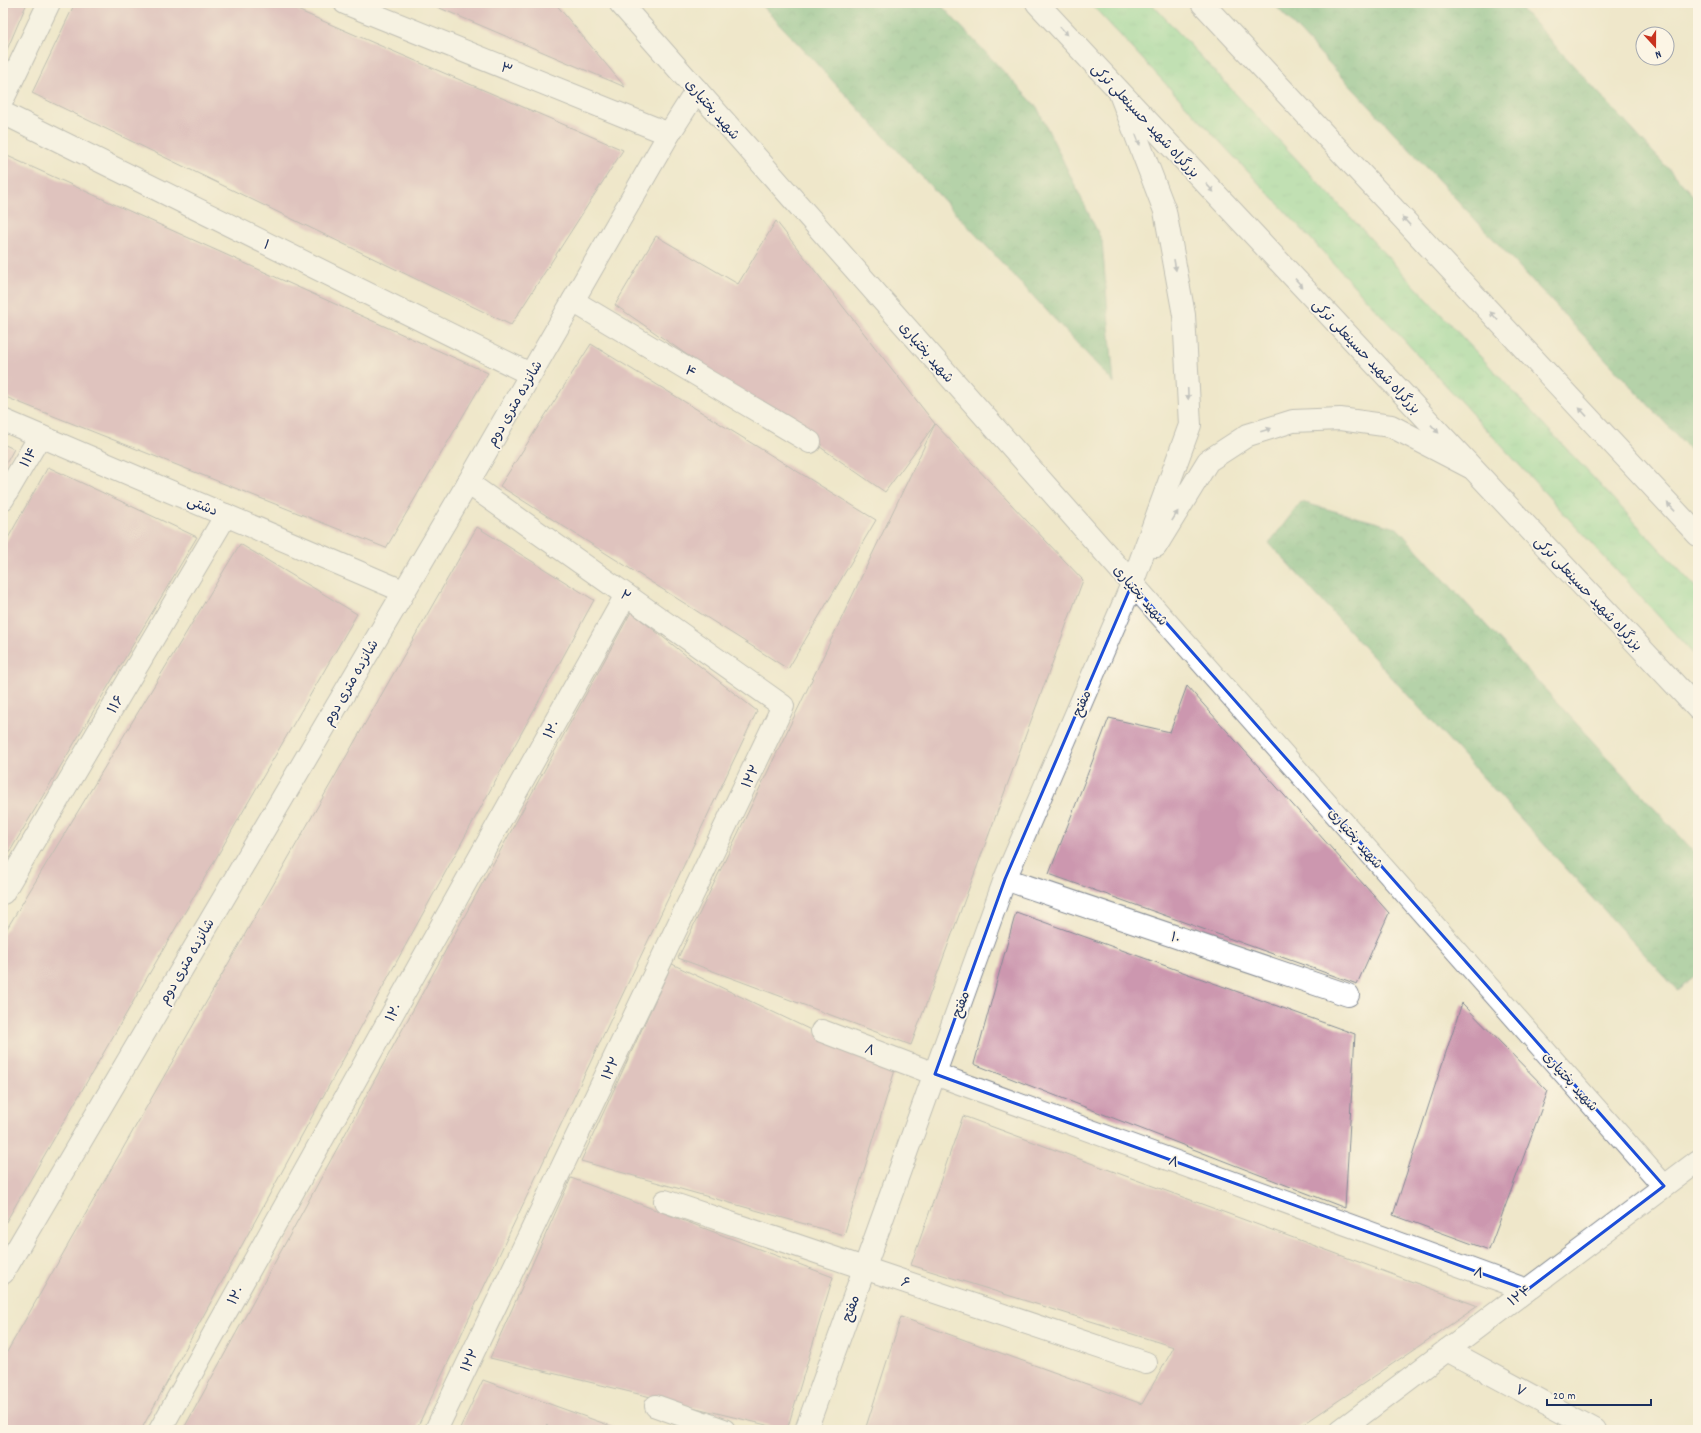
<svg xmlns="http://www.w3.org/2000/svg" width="1701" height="1433" viewBox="0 0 1701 1433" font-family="Dekko,'Playpen Sans Arabic',sans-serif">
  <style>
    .grass { fill: url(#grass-tufts); stroke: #52847a }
    .forest { fill: url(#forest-crowns); stroke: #45746f }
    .building { fill: #cc97af }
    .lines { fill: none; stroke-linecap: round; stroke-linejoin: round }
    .minor-casing { stroke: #858b94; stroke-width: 24 }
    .tertiary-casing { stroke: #858b94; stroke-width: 24 }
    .trunk-casing { stroke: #858b94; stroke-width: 24 }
    .minor { stroke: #fff; stroke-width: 22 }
    .tertiary { stroke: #fff; stroke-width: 22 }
    .trunk { stroke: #fff; stroke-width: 22 }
    .oneway { fill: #8d97ae }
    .marked { fill: none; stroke: #1d4ed8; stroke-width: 3; stroke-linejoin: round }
    .labels { text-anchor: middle; stroke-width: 3.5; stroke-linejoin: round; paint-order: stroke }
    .street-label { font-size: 14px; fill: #1b2f5e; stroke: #fcf5e5 }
  </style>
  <defs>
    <pattern id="grass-tufts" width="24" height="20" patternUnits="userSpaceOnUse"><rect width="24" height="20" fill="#8ad897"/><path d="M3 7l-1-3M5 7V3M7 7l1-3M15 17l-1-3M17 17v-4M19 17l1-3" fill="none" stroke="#76ba85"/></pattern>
    <pattern id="forest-crowns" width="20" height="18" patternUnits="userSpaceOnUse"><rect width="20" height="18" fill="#6fb880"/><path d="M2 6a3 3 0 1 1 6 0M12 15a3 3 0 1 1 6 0" fill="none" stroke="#5a966c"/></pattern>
  </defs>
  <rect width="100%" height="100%" fill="#fcf5e5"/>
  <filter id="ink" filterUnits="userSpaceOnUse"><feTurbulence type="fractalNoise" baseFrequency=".025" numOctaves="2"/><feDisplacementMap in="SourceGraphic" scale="8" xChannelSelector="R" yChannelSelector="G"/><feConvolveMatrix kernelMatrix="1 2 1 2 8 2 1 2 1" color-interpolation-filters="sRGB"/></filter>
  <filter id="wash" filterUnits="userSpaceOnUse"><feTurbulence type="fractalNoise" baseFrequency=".012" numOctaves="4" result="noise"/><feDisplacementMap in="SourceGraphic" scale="16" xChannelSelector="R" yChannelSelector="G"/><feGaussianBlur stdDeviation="0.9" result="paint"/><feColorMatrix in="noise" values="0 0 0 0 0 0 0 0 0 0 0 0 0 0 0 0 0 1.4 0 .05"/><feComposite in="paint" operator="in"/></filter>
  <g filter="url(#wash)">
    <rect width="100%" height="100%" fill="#efe7ca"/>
    <path class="grass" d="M 1090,3 L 1151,3 L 1698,590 L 1698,659 L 1311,239 Z"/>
    <g class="forest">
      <path d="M 760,3 L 939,3 L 1037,107 L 1102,241 L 1114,383 Z"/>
      <path d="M 1273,3 L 1516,3 L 1698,201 L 1698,458 Z"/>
      <path d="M 1301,502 L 1397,528 L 1698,856 L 1698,973 L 1677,990 L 1269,543 Z"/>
    </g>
    <g id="blocks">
      <g class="building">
        <path d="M 3,3 L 27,3 L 3,59 Z"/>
        <path d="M 75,3 L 281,3 L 623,150 L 511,325 L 32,93 Z"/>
        <path d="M 428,3 L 555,3 L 625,87 Z"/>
        <path d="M 3,154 L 488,373 L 386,548 L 3,396 Z"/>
        <path d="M 776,221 L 935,424 L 1083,580 L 911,1045 L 678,958 L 935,424 L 885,492 L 615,305 L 656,236 L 738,284 Z"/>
        <path d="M 591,344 L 876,520 L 788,669 L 500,486 Z"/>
        <path d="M 3,444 L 14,449 L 3,469 Z"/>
        <path d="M 48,467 L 197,537 L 3,863 L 3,547 Z"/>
        <path d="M 477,527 L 594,600 L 141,1430 L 3,1430 L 3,1359 Z"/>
        <path d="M 240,544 L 357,614 L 3,1227 L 3,935 Z"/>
        <path d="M 631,612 L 757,711 L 416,1430 L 183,1430 Z"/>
        <path d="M 1187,686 L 1389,913 L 1357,984 L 1049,874 L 1109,718 L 1170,732 Z"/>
        <path d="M 1016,912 L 1355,1034 L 1345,1208 L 974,1064 Z"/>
        <path d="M 672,964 L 895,1070 L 844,1235 L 581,1161 Z"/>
        <path d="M 1462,1003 L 1548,1091 L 1489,1250 L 1393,1215 Z"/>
        <path d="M 963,1116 L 1478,1306 L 1295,1430 L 865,1430 L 901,1317 L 1142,1404 L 1174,1347 L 911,1265 Z"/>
        <path d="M 571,1178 L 833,1277 L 787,1430 L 490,1358 Z"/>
        <path d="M 483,1380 L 622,1430 L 546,1430 L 547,1424 L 545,1430 L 459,1430 Z"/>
      </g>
    </g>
  </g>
  <g filter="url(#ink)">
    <use href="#blocks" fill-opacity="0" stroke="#858b94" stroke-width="1"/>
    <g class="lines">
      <g class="minor-casing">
        <g id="minor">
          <path d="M 345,3 L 669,134"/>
          <path d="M 620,3 L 1664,1186"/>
          <path d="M 3,99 L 49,3"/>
          <path d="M 3,113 L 530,374"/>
          <path d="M 573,301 L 810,442"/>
          <path d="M 3,420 L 403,591"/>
          <path d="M 3,499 L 40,436"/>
          <path d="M 1156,546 L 1208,461 L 1248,435 L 1293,421 L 1340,419 L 1391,426 L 1470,467"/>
          <path d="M 1005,879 L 1348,995"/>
          <path d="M 3,893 L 226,515"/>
          <path d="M 822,1031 L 935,1074 L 1527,1290"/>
          <path d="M 665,1201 L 1146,1363"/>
          <path d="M 3,1273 L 468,483 L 669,134 L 697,90"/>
          <path d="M 1447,1350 L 1595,1430"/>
          <path d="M 656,1406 L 724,1430"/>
          <path d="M 160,1430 L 626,595"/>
          <path d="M 436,1430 L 783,706 L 468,483"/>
          <path d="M 806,1430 L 1005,879 L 1132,584 L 1190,425 L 1184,315 L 1165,211 L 1119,91"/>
        </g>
      </g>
      <g class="tertiary-casing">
        <path id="tertiary" d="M 1341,1430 L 1698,1161"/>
      </g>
      <g class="trunk-casing">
        <g id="trunk">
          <path d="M 1037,3 L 1698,709"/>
          <path d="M 1202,3 L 1698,535"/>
        </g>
      </g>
      <use href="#minor" class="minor"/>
      <use href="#tertiary" class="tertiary"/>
      <use href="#trunk" class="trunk"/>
    </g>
    <defs><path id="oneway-solid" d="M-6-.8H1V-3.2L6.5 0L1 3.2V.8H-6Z"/></defs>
    <g class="oneway">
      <use href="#oneway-solid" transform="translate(1064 31) rotate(47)"/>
      <use href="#oneway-solid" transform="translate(1138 140) rotate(69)"/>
      <use href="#oneway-solid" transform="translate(1210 188) rotate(47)"/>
      <use href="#oneway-solid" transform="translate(1406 221) rotate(-133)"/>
      <use href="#oneway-solid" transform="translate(1175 265) rotate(80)"/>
      <use href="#oneway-solid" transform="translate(1299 283) rotate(47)"/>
      <use href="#oneway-solid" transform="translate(1494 316) rotate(-133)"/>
      <use href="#oneway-solid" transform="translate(1188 394) rotate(87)"/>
      <use href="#oneway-solid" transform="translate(1583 412) rotate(-133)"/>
      <use href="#oneway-solid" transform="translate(1435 429) rotate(47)"/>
      <use href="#oneway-solid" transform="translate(1266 430) rotate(-17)"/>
      <use href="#oneway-solid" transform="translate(1671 507) rotate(-133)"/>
      <use href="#oneway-solid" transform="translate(1175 516) rotate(-58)"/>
    </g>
  </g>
  <path d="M0 0H1701V1433H0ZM 1132,584 L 1664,1186 L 1527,1290 L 935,1074 L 1005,879 Z" fill="#efe7ca" fill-opacity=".55" fill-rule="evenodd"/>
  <path class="marked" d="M 1132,584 L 1664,1186 L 1527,1290 L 935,1074 L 1005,879 Z"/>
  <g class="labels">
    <g class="street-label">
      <text transform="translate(507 68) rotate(22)" y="5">۳</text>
      <text transform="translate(713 109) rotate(49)" y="5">شهید بختیاری</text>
      <text transform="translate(1146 120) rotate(47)" y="5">بزرگراه شهید حسینعلی ترکی</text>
      <text transform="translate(267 244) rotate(26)" y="5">۱</text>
      <text transform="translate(927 352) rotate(49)" y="5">شهید بختیاری</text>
      <text transform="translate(1367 356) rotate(47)" y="5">بزرگراه شهید حسینعلی ترکی</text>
      <text transform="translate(691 371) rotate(31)" y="5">۴</text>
      <text transform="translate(514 403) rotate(-60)" y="5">شانزده متری دوم</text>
      <text transform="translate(28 457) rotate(-60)" y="5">۱۱۴</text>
      <text transform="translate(203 505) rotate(23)" y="5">دشتی</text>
      <text transform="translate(1589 593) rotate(47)" y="5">بزرگراه شهید حسینعلی ترکی</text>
      <text transform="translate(626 595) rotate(35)" y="5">۲</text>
      <text transform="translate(1141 595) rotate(49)" y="5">شهید بختیاری</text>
      <text transform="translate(350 682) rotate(-60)" y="5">شانزده متری دوم</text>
      <text transform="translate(1081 703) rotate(-67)" y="5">مفتح</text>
      <text transform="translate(115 704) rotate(-59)" y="5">۱۱۶</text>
      <text transform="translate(551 729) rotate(-61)" y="5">۱۲۰</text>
      <text transform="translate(750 776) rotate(-64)" y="5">۱۲۲</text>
      <text transform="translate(1356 838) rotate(49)" y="5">شهید بختیاری</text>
      <text transform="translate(1176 937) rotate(19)" y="5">۱۰</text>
      <text transform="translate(186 961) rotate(-60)" y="5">شانزده متری دوم</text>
      <text transform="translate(960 1004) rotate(-70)" y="5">مفتح</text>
      <text transform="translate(393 1012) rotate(-61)" y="5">۱۲۰</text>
      <text transform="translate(870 1049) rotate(21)" y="5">۸</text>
      <text transform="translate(610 1068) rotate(-64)" y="5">۱۲۲</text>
      <text transform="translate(1571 1081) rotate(48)" y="5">شهید بختیاری</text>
      <text transform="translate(1174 1161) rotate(20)" y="5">۸</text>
      <text transform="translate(1479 1272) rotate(20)" y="5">۸</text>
      <text transform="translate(906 1282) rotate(19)" y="5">۶</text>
      <text transform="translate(235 1295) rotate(-61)" y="5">۱۲۰</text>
      <text transform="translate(1519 1295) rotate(-37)" y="5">۱۲۴</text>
      <text transform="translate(850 1308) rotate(-70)" y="5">مفتح</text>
      <text transform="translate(469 1360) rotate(-64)" y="5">۱۲۲</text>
      <text transform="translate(1521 1390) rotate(28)" y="5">۷</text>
    </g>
  </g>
  <rect width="1701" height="1433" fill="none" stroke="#fcf5e5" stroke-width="16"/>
  <g transform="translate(1655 46) rotate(159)"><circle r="19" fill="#fcf5e5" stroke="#a2a6af"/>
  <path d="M0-3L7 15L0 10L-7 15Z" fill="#c8321e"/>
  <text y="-6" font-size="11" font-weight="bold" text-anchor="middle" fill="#1b2f5e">N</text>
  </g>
  <path d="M1547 1399v6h104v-6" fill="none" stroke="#1b2f5e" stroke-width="2"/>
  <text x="1553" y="1399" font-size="12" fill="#1b2f5e" stroke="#fcf5e5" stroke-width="3" paint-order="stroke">20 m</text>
</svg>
